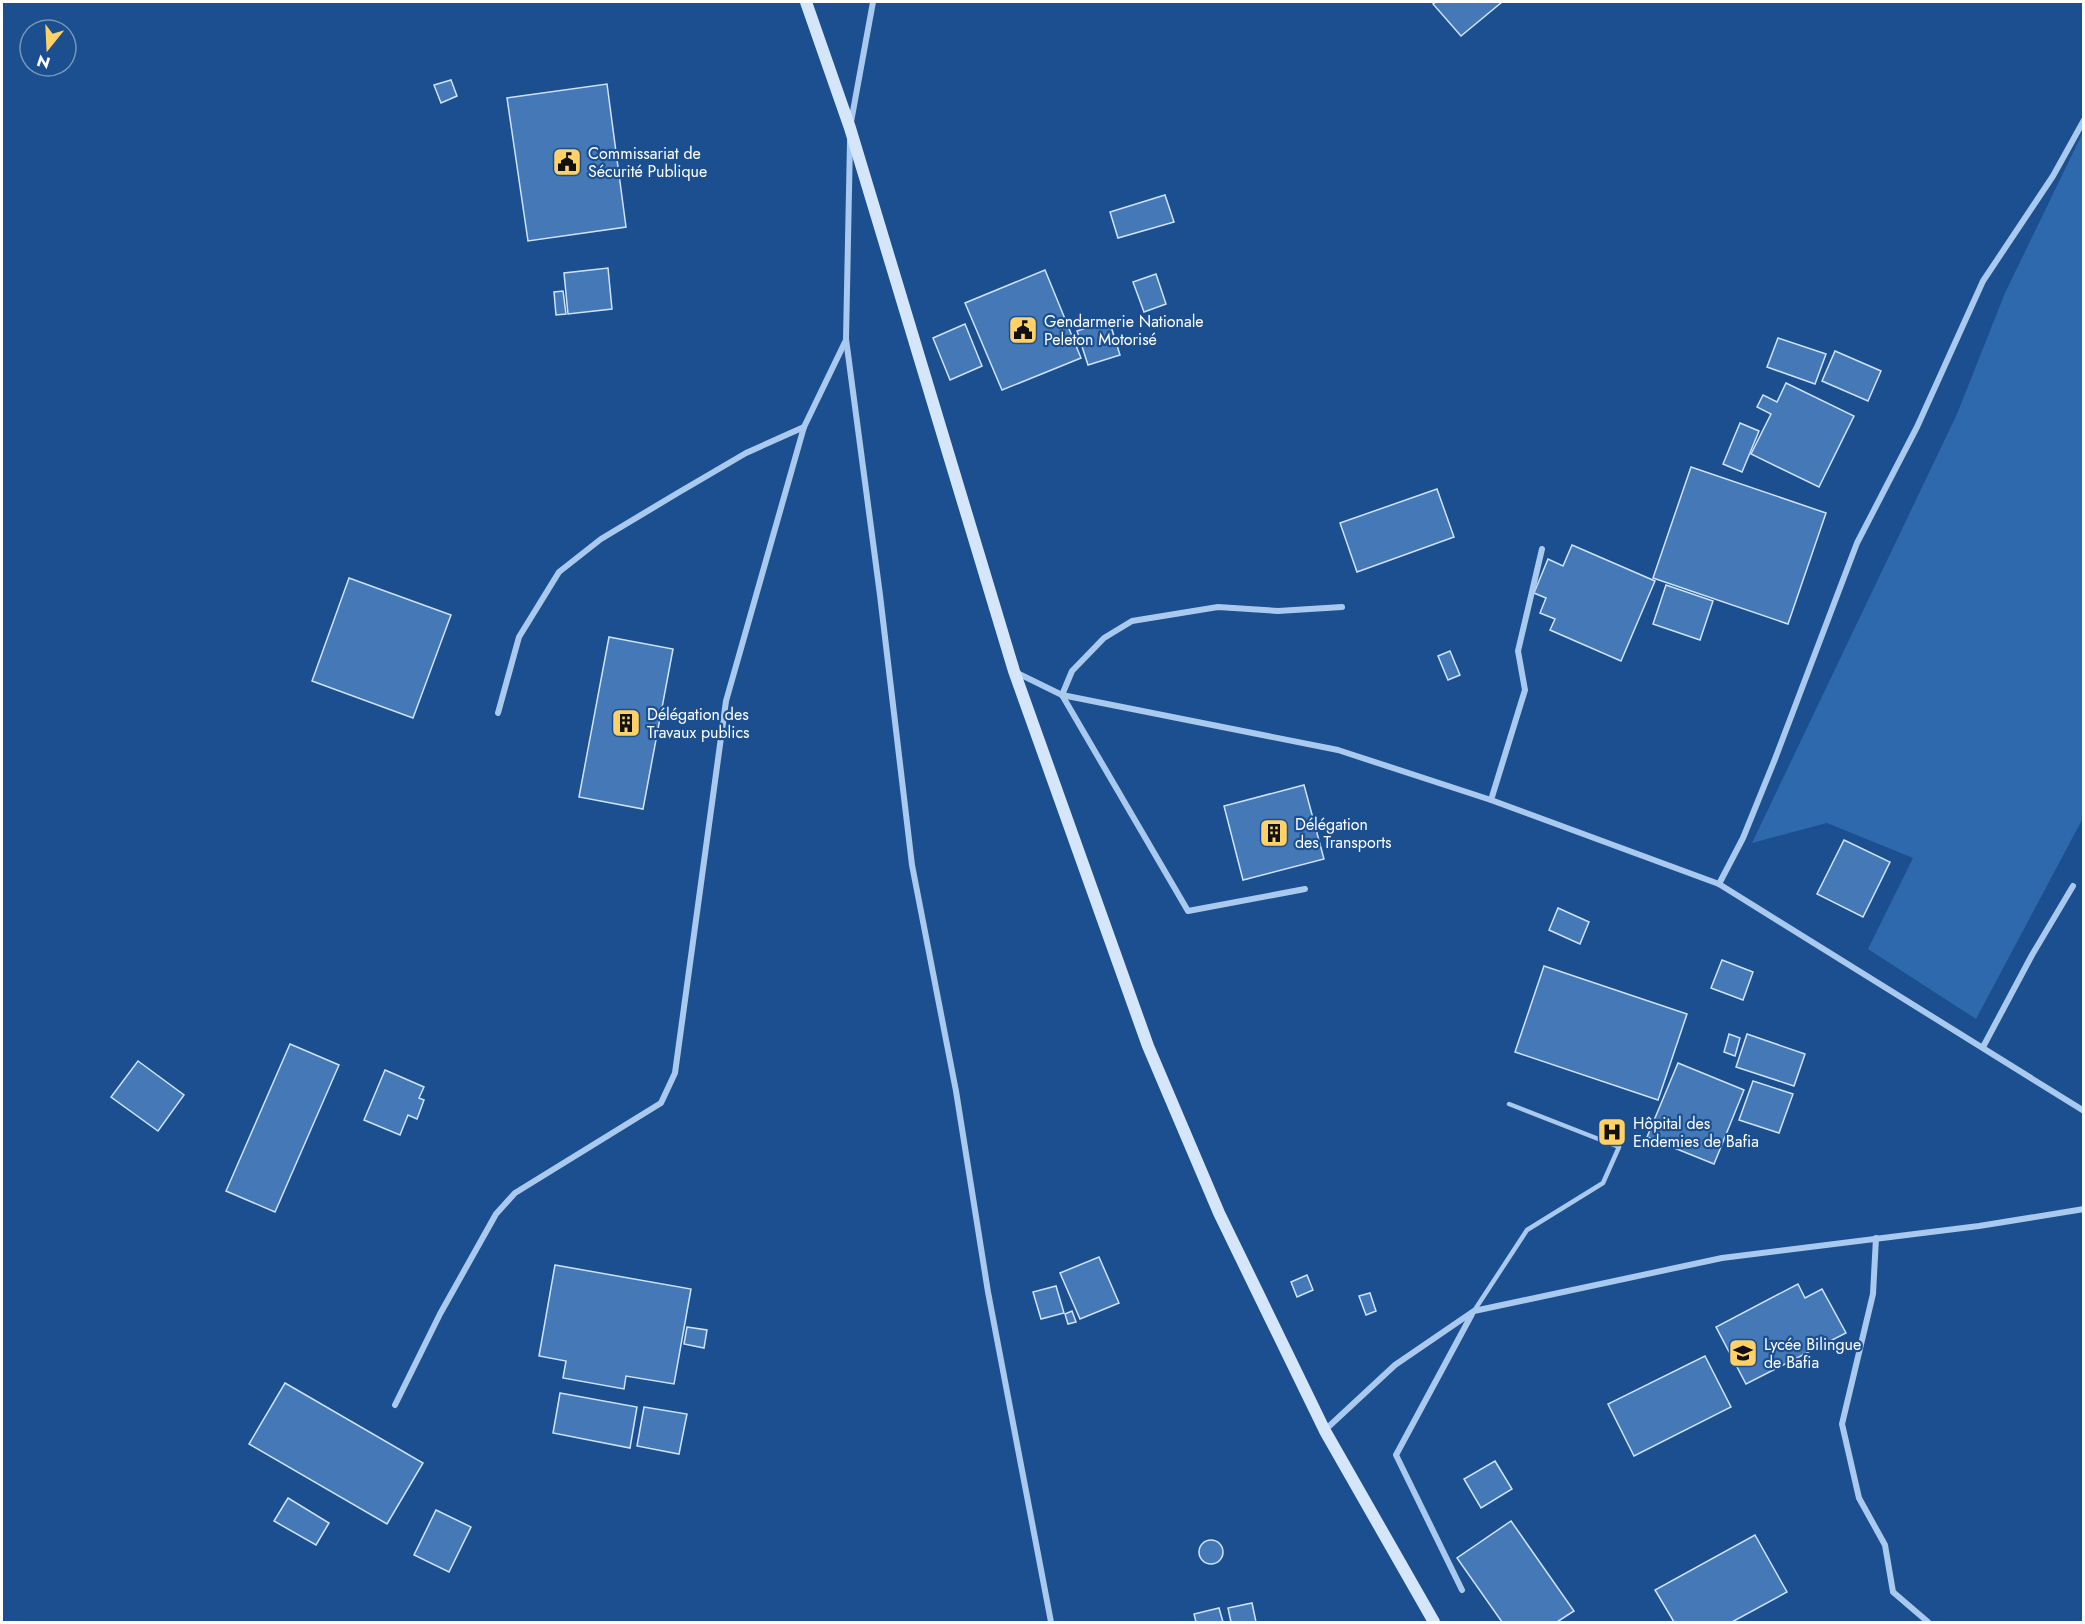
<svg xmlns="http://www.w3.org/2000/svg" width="2085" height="1624" viewBox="0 0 2085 1624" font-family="Jost,sans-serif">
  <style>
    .green { fill: #2e69ad }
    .building { fill: #4478b7; stroke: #cfe3fa; stroke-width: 1.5 }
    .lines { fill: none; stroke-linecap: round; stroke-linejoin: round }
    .service { stroke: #a9c9ee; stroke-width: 4.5 }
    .minor { stroke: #a9c9ee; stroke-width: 6 }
    .secondary { stroke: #d6e6fa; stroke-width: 12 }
    .labels { text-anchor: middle; stroke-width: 4.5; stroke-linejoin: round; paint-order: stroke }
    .poi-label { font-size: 16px; fill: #fff; stroke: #1b4f8f; text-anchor: start }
  </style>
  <rect width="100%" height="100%" fill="#1b4f8f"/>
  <path class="green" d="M 2083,132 L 2083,818 L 1976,1019 L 1868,949 L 1913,858 L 1827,823 L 1752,843 L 1957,414 L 2005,293 Z"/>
  <g class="building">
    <path d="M 1436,2 L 1502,2 L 1461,36 L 1433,4 Z"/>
    <path d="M 451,80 L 457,96 L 441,103 L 434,85 Z"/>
    <path d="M 607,84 L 626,227 L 528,241 L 507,98 Z"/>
    <path d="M 1165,195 L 1174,222 L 1118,238 L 1110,212 Z"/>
    <path d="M 608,268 L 612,309 L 568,314 L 564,273 Z"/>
    <path d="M 1045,270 L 1081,358 L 1002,390 L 965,303 Z"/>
    <path d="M 1156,274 L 1166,304 L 1144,312 L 1133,282 Z"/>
    <path d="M 563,291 L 566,314 L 556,315 L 554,292 Z"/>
    <path d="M 1109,320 L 1120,355 L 1088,365 L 1077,331 Z"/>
    <path d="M 965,324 L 982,366 L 950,380 L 933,338 Z"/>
    <path d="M 1778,338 L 1826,354 L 1815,384 L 1767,367 Z"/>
    <path d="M 1835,351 L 1881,371 L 1868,401 L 1822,381 Z"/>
    <path d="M 1786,383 L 1854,416 L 1819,487 L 1751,454 L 1771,414 L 1757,407 L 1763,395 L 1777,402 Z"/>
    <path d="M 1740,423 L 1759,431 L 1742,472 L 1723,464 Z"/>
    <path d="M 1691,467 L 1826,513 L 1788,624 L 1653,578 Z"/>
    <path d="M 1437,489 L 1454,537 L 1357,572 L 1340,523 Z"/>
    <path d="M 1572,545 L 1655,581 L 1621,661 L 1550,630 L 1555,619 L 1540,613 L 1546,598 L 1534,593 L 1548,559 L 1563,566 Z"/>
    <path d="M 349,578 L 451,615 L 413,718 L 312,681 Z"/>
    <path d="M 1666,585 L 1713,601 L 1700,640 L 1653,624 Z"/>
    <path d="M 609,637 L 673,649 L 643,809 L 579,797 Z"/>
    <path d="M 1450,651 L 1460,675 L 1448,680 L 1438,656 Z"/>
    <path d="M 1304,785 L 1324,859 L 1243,880 L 1224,806 Z"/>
    <path d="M 1844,840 L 1890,862 L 1863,917 L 1817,894 Z"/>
    <path d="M 1558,908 L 1589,922 L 1580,944 L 1549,930 Z"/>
    <path d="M 1722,960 L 1753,972 L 1743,1000 L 1711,988 Z"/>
    <path d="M 1544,966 L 1687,1014 L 1658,1100 L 1515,1052 Z"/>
    <path d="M 1729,1034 L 1740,1038 L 1735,1056 L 1724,1052 Z"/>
    <path d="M 1747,1034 L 1805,1054 L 1794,1086 L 1736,1067 Z"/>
    <path d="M 290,1044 L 339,1065 L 275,1212 L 226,1191 Z"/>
    <path d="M 138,1061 L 184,1095 L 158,1131 L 111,1097 Z"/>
    <path d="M 1678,1063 L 1744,1090 L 1714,1164 L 1647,1137 Z"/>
    <path d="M 385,1070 L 424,1087 L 419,1098 L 424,1100 L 417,1119 L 408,1115 L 400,1135 L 364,1120 Z"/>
    <path d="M 1753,1081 L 1793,1094 L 1779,1133 L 1739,1120 Z"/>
    <path d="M 1099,1257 L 1119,1303 L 1080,1319 L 1060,1273 Z"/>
    <path d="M 555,1265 L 691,1289 L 674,1384 L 626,1376 L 624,1389 L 563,1378 L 566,1361 L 539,1356 Z"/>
    <path d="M 1307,1275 L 1313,1290 L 1297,1297 L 1291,1282 Z"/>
    <path d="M 1798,1284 L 1805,1298 L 1822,1289 L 1846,1333 L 1746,1384 L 1716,1327 Z"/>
    <path d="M 1056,1286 L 1064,1313 L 1041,1319 L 1033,1292 Z"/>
    <path d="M 1370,1293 L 1376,1311 L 1366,1315 L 1359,1296 Z"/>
    <path d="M 1072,1311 L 1076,1322 L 1068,1324 L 1065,1314 Z"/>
    <path d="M 687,1327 L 707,1330 L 704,1348 L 684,1344 Z"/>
    <path d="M 1705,1356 L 1731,1407 L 1634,1456 L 1608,1404 Z"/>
    <path d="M 285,1383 L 423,1463 L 387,1524 L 249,1444 Z"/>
    <path d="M 560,1393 L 637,1407 L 630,1448 L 553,1433 Z"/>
    <path d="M 644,1407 L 687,1414 L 679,1454 L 637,1446 Z"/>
    <path d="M 1495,1461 L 1512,1489 L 1481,1508 L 1464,1479 Z"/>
    <path d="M 288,1498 L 329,1523 L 316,1545 L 274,1521 Z"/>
    <path d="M 436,1510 L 471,1527 L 449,1572 L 414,1555 Z"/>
    <path d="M 1511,1521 L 1574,1611 L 1557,1622 L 1502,1622 L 1457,1558 Z"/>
    <path d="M 1755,1535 L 1787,1592 L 1732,1622 L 1674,1622 L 1655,1590 Z"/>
    <circle cx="1211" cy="1552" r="12"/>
    <path d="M 1252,1603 L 1256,1622 L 1231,1622 L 1228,1608 Z"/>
    <path d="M 1219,1608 L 1223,1622 L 1196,1622 L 1194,1614 Z"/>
  </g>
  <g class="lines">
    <path class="service" d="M 1474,1311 L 1527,1230 L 1603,1183 L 1619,1147 L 1509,1104"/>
    <g class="minor">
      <path d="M 851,122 L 873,2"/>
      <path d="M 850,141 L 846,339 L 880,595 L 912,865 L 956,1091 L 988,1292 L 1051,1622"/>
      <path d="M 1017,673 L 1062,695 L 1338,750 L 1491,800 L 1719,884 L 2084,1111"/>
      <path d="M 498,713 L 519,637 L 559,572 L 601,539 L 676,494 L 746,453 L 804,427"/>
      <path d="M 1491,800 L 1525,690 L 1518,651 L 1542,549"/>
      <path d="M 1719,884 L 1743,838 L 1775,759 L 1857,543 L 1917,427 L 1983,281 L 2053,176 L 2084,120"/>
      <path d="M 1305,889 L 1188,911 L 1062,695 L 1072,671 L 1104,638 L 1132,621 L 1218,607 L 1278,611 L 1342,607"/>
      <path d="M 1983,1047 L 2032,955 L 2073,886"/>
      <path d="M 1876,1238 L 1873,1294 L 1842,1424 L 1859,1498 L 1885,1545 L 1893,1592 L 1928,1622"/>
      <path d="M 395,1405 L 440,1314 L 496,1214 L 515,1193 L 661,1103 L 675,1073 L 726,701 L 804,427 L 846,340"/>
      <path d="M 1325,1430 L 1395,1365 L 1474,1311 L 1722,1258 L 1979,1226 L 2084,1209"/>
      <path d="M 1462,1590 L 1396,1455 L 1472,1314"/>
    </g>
    <path class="secondary" d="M 806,2 L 850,128 L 1014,671 L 1148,1046 L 1219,1213 L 1325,1431 L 1434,1622"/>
  </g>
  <defs>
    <g id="civic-square" transform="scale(1.5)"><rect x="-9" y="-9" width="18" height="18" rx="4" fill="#ffd166" stroke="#1b4f8f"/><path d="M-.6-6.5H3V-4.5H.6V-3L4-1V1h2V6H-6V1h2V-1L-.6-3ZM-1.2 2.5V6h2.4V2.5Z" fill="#111"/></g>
    <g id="building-square" transform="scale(1.5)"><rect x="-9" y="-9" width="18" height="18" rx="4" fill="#ffd166" stroke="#1b4f8f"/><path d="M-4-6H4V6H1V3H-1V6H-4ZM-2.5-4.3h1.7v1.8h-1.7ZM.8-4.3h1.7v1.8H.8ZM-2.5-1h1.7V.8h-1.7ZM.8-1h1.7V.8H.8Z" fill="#111"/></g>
    <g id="hospital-square" transform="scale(1.5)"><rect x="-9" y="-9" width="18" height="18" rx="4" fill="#ffd166" stroke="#1b4f8f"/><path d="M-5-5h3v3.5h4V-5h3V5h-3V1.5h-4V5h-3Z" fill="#111"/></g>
    <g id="school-square" transform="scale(1.5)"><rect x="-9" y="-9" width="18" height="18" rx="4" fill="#ffd166" stroke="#1b4f8f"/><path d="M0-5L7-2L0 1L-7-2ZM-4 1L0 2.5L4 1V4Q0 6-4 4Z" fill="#111"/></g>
  </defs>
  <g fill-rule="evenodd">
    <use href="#civic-square" x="567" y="162"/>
    <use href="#civic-square" x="1023" y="330"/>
    <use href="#building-square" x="626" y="723"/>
    <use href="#building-square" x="1274" y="833"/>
    <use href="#hospital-square" x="1612" y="1132"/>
    <use href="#school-square" x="1743" y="1353"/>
  </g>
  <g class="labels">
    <g class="poi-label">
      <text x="588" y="159">Commissariat de<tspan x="588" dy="18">Sécurité Publique</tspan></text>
      <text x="1044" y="327">Gendarmerie Nationale<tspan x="1044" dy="18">Peleton Motorisé</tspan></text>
      <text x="647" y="720">Délégation des<tspan x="647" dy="18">Travaux publics</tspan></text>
      <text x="1295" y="830">Délégation<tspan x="1295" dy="18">des Transports</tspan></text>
      <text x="1633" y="1129">Hôpital des<tspan x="1633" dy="18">Endemies de Bafia</tspan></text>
      <text x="1764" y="1350">Lycée Bilingue<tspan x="1764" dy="18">de Bafia</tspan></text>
    </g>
  </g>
  <rect width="2085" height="1624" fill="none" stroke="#ffffff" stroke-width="6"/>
  <g transform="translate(48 48) rotate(198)"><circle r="28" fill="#1b4f8f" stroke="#7695bc" stroke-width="1.5"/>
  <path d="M0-4.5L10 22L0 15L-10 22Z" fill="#ffd166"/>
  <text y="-9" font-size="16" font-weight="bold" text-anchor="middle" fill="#ffffff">N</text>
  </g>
</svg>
